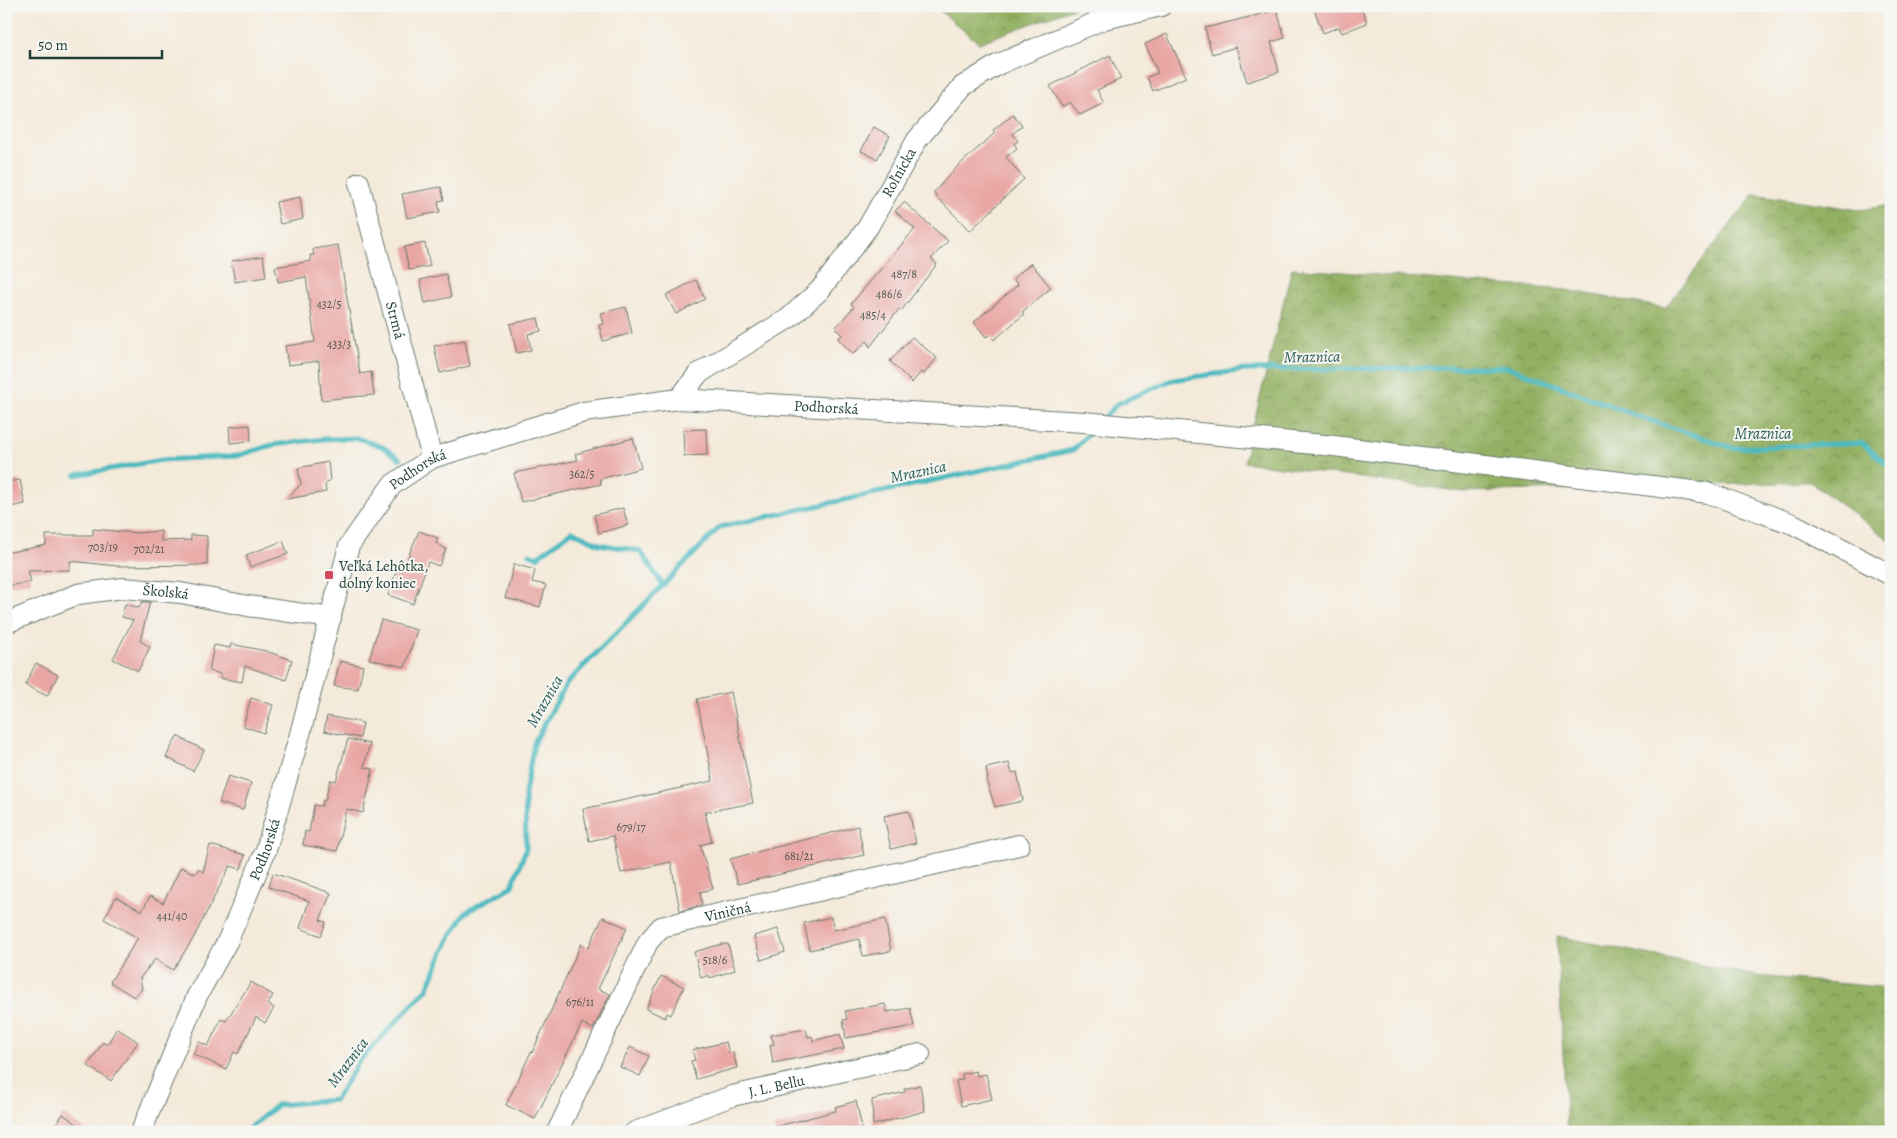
<svg xmlns="http://www.w3.org/2000/svg" width="1897" height="1138" viewBox="0 0 1897 1138" font-family="Alegreya,serif">
  <style>
    .forest { fill: url(#forest-crowns); stroke: #59764b }
    .lines { fill: none; stroke-linecap: round; stroke-linejoin: round }
    .stream { stroke: #4bbac0; stroke-width: 5 }
    .building { fill: #e9a7a4 }
    .minor-casing { stroke: #6a7a6e; stroke-width: 22 }
    .minor { stroke: #fff; stroke-width: 20 }
    .poi-dot { fill: #d1495b; stroke: #f6f6f2; stroke-width: 2 }
    .labels { text-anchor: middle; stroke-width: 4; stroke-linejoin: round; paint-order: stroke }
    .number-label { font-size: 12px; fill: #525850 }
    .street-label { font-size: 15px; fill: #1f3d34; stroke: #f6f6f2 }
    .poi-label { font-size: 15px; fill: #1f3d34; stroke: #f6f6f2; text-anchor: start }
    .water-label { font-size: 16px; font-style: italic; fill: #2a5c57; stroke: #f6f6f2 }
  </style>
  <defs>
    <pattern id="forest-crowns" width="20" height="18" patternUnits="userSpaceOnUse" patternTransform="scale(1.25)"><rect width="20" height="18" fill="#93b062"/><path d="M2 6a3 3 0 1 1 6 0M12 15a3 3 0 1 1 6 0" fill="none" stroke="#779052"/></pattern>
  </defs>
  <rect width="100%" height="100%" fill="#f6f6f2"/>
  <filter id="ink" filterUnits="userSpaceOnUse"><feTurbulence type="fractalNoise" baseFrequency=".02" numOctaves="2"/><feDisplacementMap in="SourceGraphic" scale="10" xChannelSelector="R" yChannelSelector="G"/><feConvolveMatrix kernelMatrix="1 2 1 2 8 2 1 2 1" color-interpolation-filters="sRGB"/></filter>
  <filter id="wash" filterUnits="userSpaceOnUse"><feTurbulence type="fractalNoise" baseFrequency=".0096" numOctaves="4" result="noise"/><feDisplacementMap in="SourceGraphic" scale="20" xChannelSelector="R" yChannelSelector="G"/><feGaussianBlur stdDeviation="1.12" result="paint"/><feColorMatrix in="noise" values="0 0 0 0 0 0 0 0 0 0 0 0 0 0 0 0 0 1.4 0 .05"/><feComposite in="paint" operator="in"/></filter>
  <g filter="url(#wash)">
    <rect width="100%" height="100%" fill="#f4eada"/>
    <g class="forest">
      <path d="M 934,6 L 1079,6 L 979,43 Z"/>
      <path d="M 1754,194 L 1860,210 L 1891,205 L 1891,541 L 1810,482 L 1464,492 L 1244,462 L 1292,268 L 1566,290 L 1665,308 Z"/>
      <path d="M 1557,936 L 1757,976 L 1891,988 L 1891,1132 L 1567,1132 Z"/>
    </g>
    <g class="lines">
      <g class="stream">
        <path d="M 1104,418 L 1117,404 L 1172,380 L 1244,370 L 1508,367 L 1643,418 L 1733,448 L 1862,443 L 1891,468"/>
        <path d="M 76,475 L 162,460 L 237,456 L 272,445 L 324,439 L 357,438 L 383,447 L 400,459"/>
        <path d="M 530,554 L 537,557 L 572,531 L 599,544 L 640,551 L 662,584"/>
        <path d="M 245,1132 L 277,1105 L 335,1100 L 360,1060 L 427,989 L 448,941 L 465,913 L 512,886 L 526,849 L 525,794 L 534,743 L 567,683 L 720,527 L 1073,450 L 1094,428"/>
      </g>
    </g>
    <g id="blocks">
      <g class="building">
        <path d="M 1313,6 L 1361,6 L 1367,23 L 1342,33 L 1339,27 L 1323,33 Z"/>
        <path d="M 1277,10 L 1285,38 L 1271,42 L 1279,72 L 1247,82 L 1236,47 L 1212,54 L 1205,28 Z"/>
        <path d="M 1167,34 L 1186,77 L 1153,91 L 1147,77 L 1158,73 L 1145,44 Z"/>
        <path d="M 1110,55 L 1121,79 L 1097,90 L 1104,103 L 1080,115 L 1070,102 L 1062,107 L 1050,86 Z"/>
        <path d="M 1013,114 L 1022,126 L 1012,134 L 1018,141 L 1014,144 L 1017,148 L 1006,157 L 1024,179 L 970,231 L 933,193 L 958,166 L 995,133 L 993,130 Z"/>
        <path d="M 874,127 L 890,136 L 877,159 L 861,151 Z"/>
        <path d="M 441,187 L 444,200 L 438,201 L 440,212 L 407,218 L 402,194 Z"/>
        <path d="M 300,197 L 303,219 L 280,224 L 276,202 Z"/>
        <path d="M 904,202 L 948,241 L 931,259 L 937,264 L 901,311 L 899,309 L 870,347 L 867,341 L 853,354 L 838,339 L 842,335 L 835,328 L 854,307 L 851,304 L 915,229 L 895,211 Z"/>
        <path d="M 425,243 L 430,266 L 409,270 L 404,247 Z"/>
        <path d="M 338,245 L 360,374 L 371,372 L 374,395 L 321,400 L 319,361 L 288,365 L 285,346 L 315,342 L 306,277 L 278,282 L 275,267 L 311,261 L 310,255 L 314,255 L 313,249 Z"/>
        <path d="M 263,256 L 266,277 L 235,282 L 231,261 Z"/>
        <path d="M 1031,263 L 1051,288 L 1022,312 L 1024,314 L 994,340 L 989,335 L 986,337 L 974,322 L 1018,285 L 1013,279 Z"/>
        <path d="M 446,274 L 451,297 L 425,303 L 420,280 Z"/>
        <path d="M 696,280 L 705,299 L 676,314 L 666,295 Z"/>
        <path d="M 626,307 L 632,333 L 603,341 L 599,325 L 604,324 L 601,313 Z"/>
        <path d="M 538,318 L 541,331 L 528,334 L 531,350 L 517,353 L 510,324 Z"/>
        <path d="M 912,337 L 937,358 L 924,374 L 921,372 L 912,383 L 890,361 Z"/>
        <path d="M 465,340 L 470,366 L 440,373 L 434,346 Z"/>
        <path d="M 250,425 L 251,441 L 230,443 L 229,427 Z"/>
        <path d="M 706,429 L 707,455 L 684,456 L 683,430 Z"/>
        <path d="M 633,438 L 641,468 L 600,479 L 601,484 L 521,502 L 514,473 L 578,460 L 575,454 Z"/>
        <path d="M 328,462 L 330,480 L 325,485 L 326,492 L 287,499 L 301,484 L 298,468 Z"/>
        <path d="M 20,480 L 25,504 L 6,508 L 6,482 Z"/>
        <path d="M 623,508 L 628,525 L 599,533 L 594,515 Z"/>
        <path d="M 93,529 L 137,533 L 161,531 L 161,541 L 191,540 L 191,535 L 207,536 L 207,565 L 117,566 L 70,561 L 70,570 L 28,571 L 31,582 L 6,586 L 6,553 L 46,545 L 46,535 L 93,535 Z"/>
        <path d="M 419,531 L 438,538 L 436,543 L 446,549 L 439,566 L 428,562 L 413,604 L 388,595 L 397,569 L 402,571 Z"/>
        <path d="M 283,541 L 288,554 L 250,567 L 246,555 Z"/>
        <path d="M 514,564 L 535,570 L 532,582 L 546,585 L 540,607 L 505,598 Z"/>
        <path d="M 142,602 L 150,602 L 140,641 L 150,647 L 138,671 L 113,659 L 133,620 L 122,617 L 125,604 L 139,608 Z"/>
        <path d="M 381,620 L 417,630 L 405,667 L 369,659 Z"/>
        <path d="M 231,644 L 266,651 L 292,660 L 286,680 L 245,666 L 242,682 L 220,678 L 221,674 L 209,671 L 214,645 L 230,648 Z"/>
        <path d="M 340,661 L 363,666 L 358,689 L 334,686 Z"/>
        <path d="M 36,663 L 58,675 L 47,696 L 25,685 Z"/>
        <path d="M 731,692 L 753,803 L 705,812 L 712,842 L 700,845 L 713,889 L 700,892 L 702,905 L 680,911 L 671,862 L 621,873 L 613,836 L 589,841 L 583,809 L 713,781 L 697,699 Z"/>
        <path d="M 251,698 L 273,705 L 264,733 L 243,726 Z"/>
        <path d="M 327,716 L 363,723 L 360,738 L 324,731 Z"/>
        <path d="M 177,736 L 204,750 L 193,771 L 166,757 Z"/>
        <path d="M 348,739 L 370,744 L 364,767 L 373,769 L 363,813 L 346,809 L 337,851 L 303,845 L 305,831 L 309,832 L 314,805 L 322,806 L 323,800 L 325,801 L 330,780 L 336,781 Z"/>
        <path d="M 1009,763 L 1012,773 L 1017,772 L 1023,801 L 995,807 L 986,779 L 988,779 L 986,768 Z"/>
        <path d="M 228,776 L 251,783 L 243,810 L 219,803 Z"/>
        <path d="M 909,811 L 916,843 L 891,849 L 884,816 Z"/>
        <path d="M 858,826 L 864,855 L 738,884 L 730,859 Z"/>
        <path d="M 210,845 L 245,855 L 241,869 L 230,866 L 194,937 L 173,970 L 155,959 L 140,978 L 142,989 L 134,997 L 110,982 L 138,938 L 104,919 L 116,897 L 142,911 L 150,896 L 163,903 L 181,867 L 195,874 L 198,869 L 203,872 Z"/>
        <path d="M 273,873 L 331,893 L 320,920 L 326,922 L 321,936 L 300,928 L 309,901 L 269,887 Z"/>
        <path d="M 603,917 L 627,928 L 598,989 L 610,994 L 593,1029 L 582,1023 L 535,1119 L 506,1105 L 531,1052 L 532,1053 L 581,944 L 588,948 Z"/>
        <path d="M 831,917 L 834,930 L 885,919 L 891,951 L 863,956 L 859,939 L 810,950 L 804,923 Z"/>
        <path d="M 778,929 L 785,952 L 761,960 L 754,936 Z"/>
        <path d="M 722,944 L 728,944 L 735,970 L 710,978 L 709,975 L 701,978 L 694,952 Z"/>
        <path d="M 661,976 L 684,987 L 671,1015 L 667,1013 L 665,1018 L 646,1009 Z"/>
        <path d="M 251,982 L 273,995 L 268,1004 L 274,1008 L 265,1023 L 256,1017 L 238,1054 L 234,1052 L 226,1069 L 193,1054 L 199,1042 L 208,1046 L 221,1019 L 226,1021 Z"/>
        <path d="M 885,1004 L 887,1012 L 910,1008 L 914,1026 L 846,1038 L 843,1020 L 847,1019 L 845,1011 Z"/>
        <path d="M 117,1028 L 138,1042 L 111,1081 L 88,1066 L 103,1042 L 107,1045 Z"/>
        <path d="M 806,1029 L 808,1037 L 812,1036 L 813,1041 L 840,1034 L 844,1049 L 773,1063 L 770,1045 L 774,1044 L 771,1035 Z"/>
        <path d="M 726,1042 L 729,1053 L 733,1052 L 737,1068 L 696,1079 L 691,1061 L 695,1060 L 692,1050 Z"/>
        <path d="M 630,1047 L 649,1056 L 640,1076 L 620,1067 Z"/>
        <path d="M 976,1071 L 977,1076 L 986,1074 L 992,1099 L 961,1106 L 956,1081 L 963,1079 L 962,1074 Z"/>
        <path d="M 920,1085 L 925,1111 L 873,1125 L 872,1100 L 905,1092 L 904,1089 Z"/>
        <path d="M 856,1101 L 862,1128 L 849,1132 L 774,1132 L 774,1127 L 836,1111 L 835,1107 Z"/>
        <path d="M 63,1114 L 88,1132 L 51,1132 Z"/>
      </g>
    </g>
  </g>
  <g filter="url(#ink)">
    <use href="#blocks" fill-opacity="0" stroke="#6a7a6e" stroke-width="1"/>
    <g class="lines">
      <g class="minor-casing">
        <g id="minor">
          <path id="s1" d="M 359,183 L 432,458"/>
          <path id="s2" d="M 679,399 L 698,374 L 789,318 L 820,290 L 868,227 L 917,140 L 963,86 L 999,64 L 1104,19 L 1161,6"/>
          <path id="s3" d="M 6,623 L 78,594 L 123,588 L 181,593 L 248,606 L 331,618"/>
          <path id="s4" d="M 141,1132 L 197,996 L 228,940 L 266,850 L 300,734 L 349,546 L 392,485 L 432,458 L 584,412 L 679,399 L 1084,422 L 1334,446 L 1708,493 L 1793,524 L 1891,575"/>
          <path id="s5" d="M 557,1132 L 648,942 L 661,927 L 1019,845"/>
          <path id="s6" d="M 635,1132 L 732,1096 L 920,1054"/>
        </g>
      </g>
      <use href="#minor" class="minor"/>
    </g>
  </g>
  <rect class="poi-dot" x="324" y="570" width="10" height="10" rx="2.5"/>
  <g class="labels">
    <g class="number-label">
      <text x="904" y="278">487/8</text>
      <text x="889" y="298">486/6</text>
      <text x="329" y="308">432/5</text>
      <text x="873" y="319">485/4</text>
      <text x="339" y="348">433/3</text>
      <text x="582" y="478">362/5</text>
      <text x="103" y="551">703/19</text>
      <text x="149" y="553">702/21</text>
      <text x="631" y="831">679/17</text>
      <text x="799" y="860">681/21</text>
      <text x="172" y="920">441/40</text>
      <text x="715" y="964">518/6</text>
      <text x="580" y="1006">676/11</text>
    </g>
    <g class="street-label">
      <text dy="5" stroke="none"><textPath href="#s2" startOffset="322">Roľnícka</textPath></text>
      <text dy="5" stroke="none"><textPath href="#s1" startOffset="142">Strmá</textPath></text>
      <text dy="5" stroke="none"><textPath href="#s4" startOffset="1149">Podhorská</textPath></text>
      <text dy="5" stroke="none"><textPath href="#s4" startOffset="729">Podhorská</textPath></text>
      <text dy="5" stroke="none"><textPath href="#s3" startOffset="166">Školská</textPath></text>
      <text dy="5" stroke="none"><textPath href="#s4" startOffset="309">Podhorská</textPath></text>
      <text dy="5" stroke="none"><textPath href="#s5" startOffset="299">Viničná</textPath></text>
      <text dy="5" stroke="none"><textPath href="#s6" startOffset="149">J. L. Bellu</textPath></text>
    </g>
    <g class="poi-label">
      <text x="339" y="571">Veľká Lehôtka,<tspan x="339" dy="17">dolný koniec</tspan></text>
    </g>
    <g class="water-label">
      <text transform="translate(1312 356) rotate(-1)" y="6">Mraznica</text>
      <text x="1763" y="439">Mraznica</text>
      <text transform="translate(918 471) rotate(-12)" y="6">Mraznica</text>
      <text transform="translate(544 701) rotate(-60)" y="6">Mraznica</text>
      <text transform="translate(347 1062) rotate(-53)" y="6">Mraznica</text>
    </g>
  </g>
  <rect width="1897" height="1138" fill="none" stroke="#f6f6f2" stroke-width="25"/>
  <path d="M30 50v8h132v-8" fill="none" stroke="#1f3d34" stroke-width="2.5"/>
  <text x="38" y="50" font-size="15" fill="#1f3d34" stroke="#f6f6f2" stroke-width="4" paint-order="stroke">50 m</text>
</svg>
